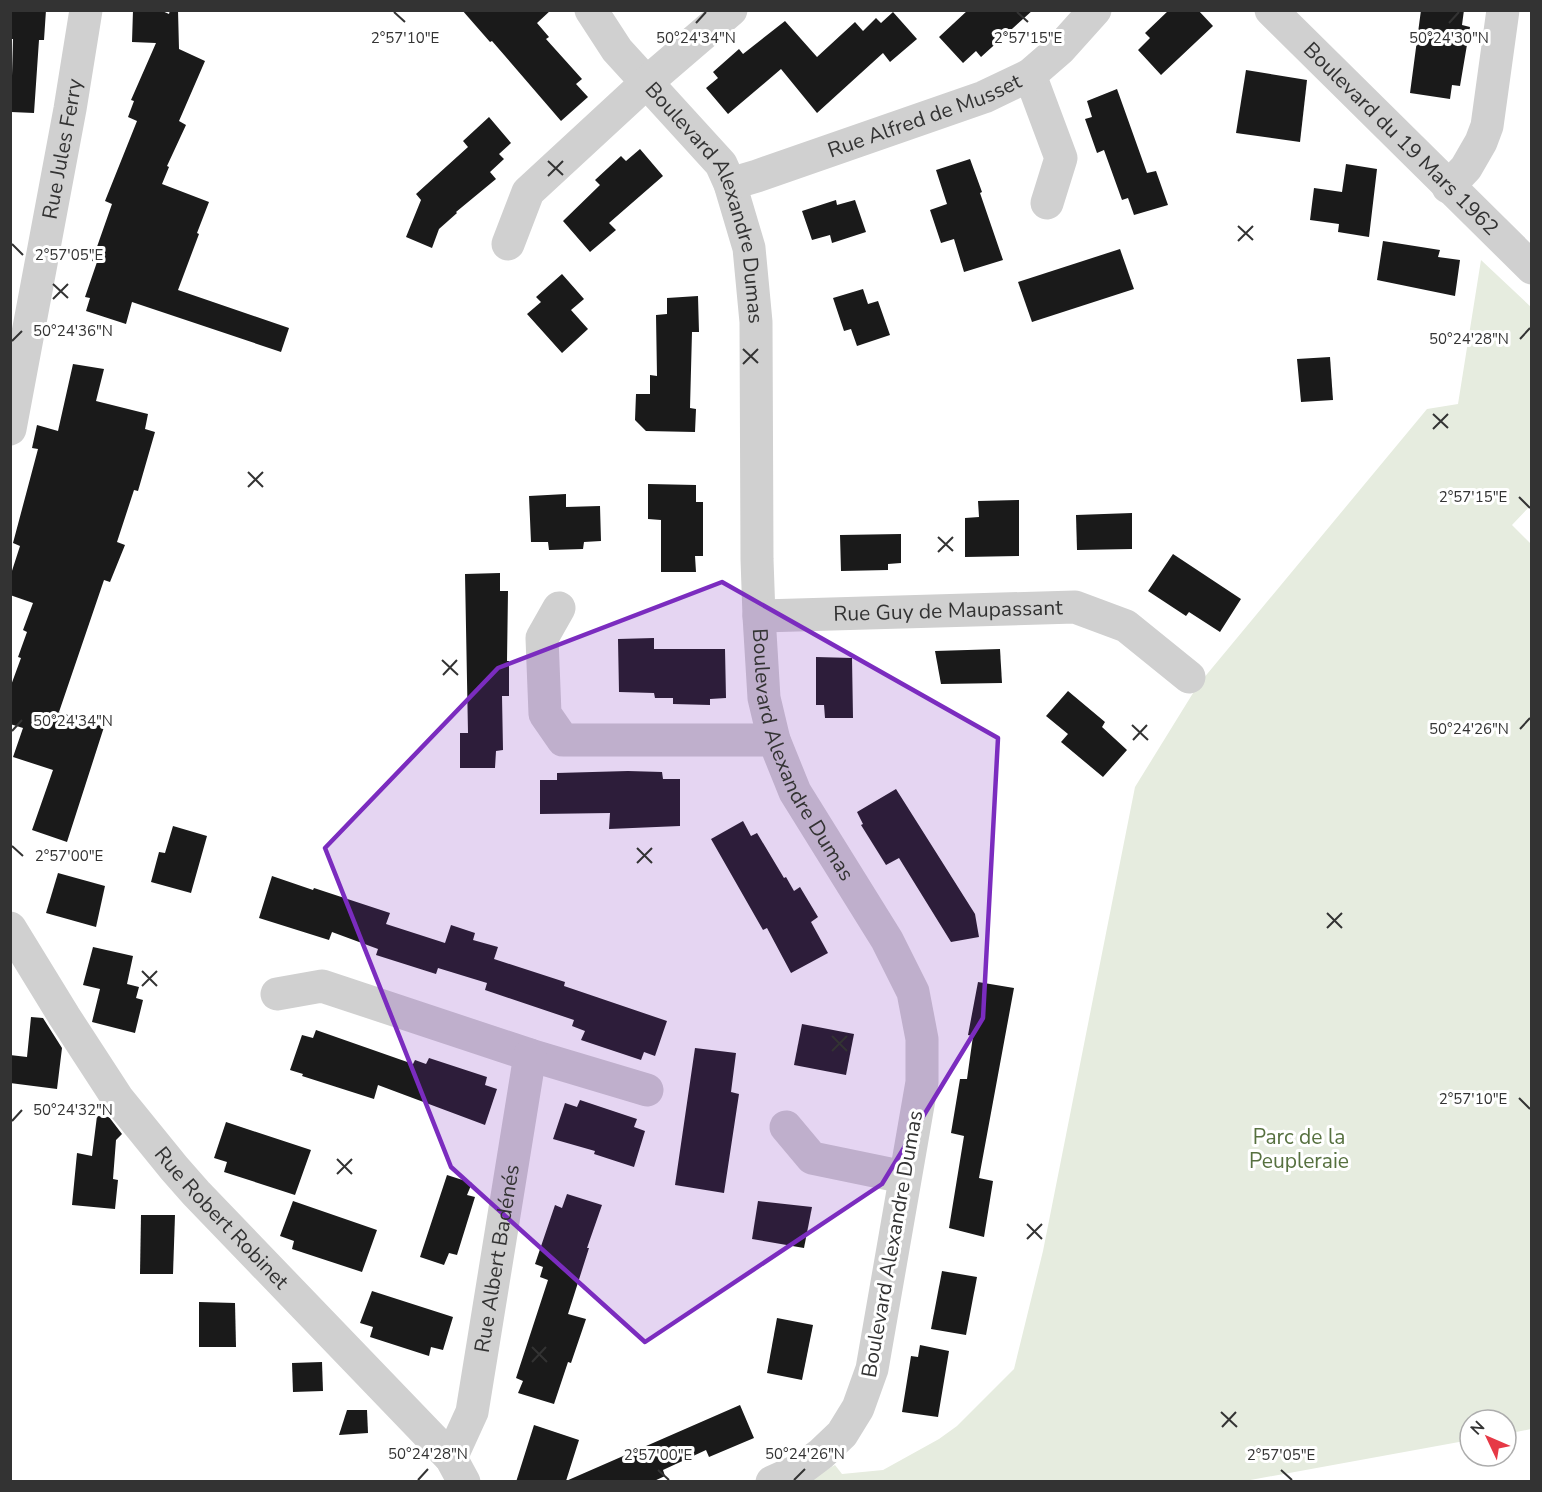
<svg xmlns="http://www.w3.org/2000/svg" width="1542" height="1492" viewBox="0 0 1542 1492" font-family="'Nunito Sans',sans-serif">
  <style>
    .green { fill: #e6ecdf }
    .building { fill: #1a1a1a }
    .lines { fill: none; stroke-linecap: round; stroke-linejoin: round }
    .minor { stroke: #d0d0d0; stroke-width: 33 }
    .tertiary { stroke: #d0d0d0; stroke-width: 33 }
    .marked { fill: #7b2cbf; fill-opacity: 0.2; stroke: #7b2cbf; stroke-width: 4.5; stroke-linejoin: round }
    .ticks { fill: none; stroke: #333; stroke-width: 2 }
    .labels { text-anchor: middle; stroke-width: 6; stroke-linejoin: round; paint-order: stroke }
    .street-label { font-size: 21px; fill: #333; stroke: #fff }
    .park-label { font-size: 21px; fill: #56703f; stroke: #fff }
    .ticks-label { font-size: 15px; text-anchor: middle; fill: #333; stroke: #fff; stroke-width: 6; stroke-linejoin: round; paint-order: stroke }
  </style>
  <rect width="100%" height="100%" fill="#fff"/>
  <path class="green" d="M 1481,260 L 1532,308 L 1531,505 L 1512,525 L 1532,545 L 1531,1429 L 1506,1434 L 1506,1420 L 1470,1420 L 1470,1440 L 1245,1481 L 805,1482 L 835,1465 L 842,1474 L 883,1470 L 939,1439 L 957,1426 L 1014,1369 L 1043,1251 L 1135,787 L 1198,685 L 1427,409 L 1458,404 Z"/>
  <g class="building">
    <path d="M 10,10 L 46,10 L 44,40 L 39,40 L 34,113 L 11,112 L 13,39 L 10,39 Z"/>
    <path d="M 133,10 L 160,10 L 169,14 L 170,10 L 178,10 L 179,49 L 205,61 L 179,121 L 186,125 L 167,166 L 169,167 L 162,184 L 209,202 L 197,233 L 199,234 L 178,290 L 289,328 L 281,352 L 132,302 L 126,324 L 86,311 L 90,298 L 85,297 L 97,262 L 92,261 L 112,204 L 105,201 L 137,121 L 128,117 L 134,101 L 131,100 L 156,43 L 132,42 Z"/>
    <path d="M 462,10 L 551,10 L 537,23 L 549,37 L 546,39 L 582,79 L 576,84 L 588,97 L 561,121 L 492,41 L 490,42 Z"/>
    <path d="M 968,10 L 1033,10 L 981,57 L 976,51 L 963,63 L 939,37 Z"/>
    <path d="M 1169,10 L 1198,10 L 1213,26 L 1161,75 L 1138,50 L 1150,38 L 1145,33 Z"/>
    <path d="M 1421,10 L 1464,10 L 1462,25 L 1470,27 L 1460,86 L 1452,85 L 1450,99 L 1410,93 Z"/>
    <path d="M 893,12 L 917,39 L 890,62 L 883,53 L 817,113 L 781,69 L 728,114 L 706,88 L 718,78 L 713,72 L 739,49 L 743,54 L 785,21 L 817,57 L 855,22 L 863,31 L 876,18 L 881,23 Z"/>
    <path d="M 1246,70 L 1307,80 L 1300,142 L 1236,133 Z"/>
    <path d="M 1117,89 L 1147,173 L 1156,171 L 1168,205 L 1134,215 L 1128,198 L 1122,200 L 1104,150 L 1097,153 L 1085,119 L 1092,117 L 1087,101 Z"/>
    <path d="M 489,117 L 511,143 L 499,154 L 504,159 L 490,172 L 496,179 L 456,212 L 457,213 L 439,229 L 432,248 L 406,237 L 421,200 L 416,194 L 468,147 L 463,141 Z"/>
    <path d="M 640,149 L 663,176 L 609,223 L 616,230 L 590,252 L 563,221 L 600,185 L 595,180 L 621,156 L 626,161 Z"/>
    <path d="M 970,159 L 982,192 L 980,193 L 1003,260 L 964,272 L 954,239 L 941,243 L 930,210 L 947,204 L 936,170 Z"/>
    <path d="M 1346,164 L 1377,169 L 1369,237 L 1338,232 L 1339,224 L 1310,220 L 1314,188 L 1342,192 Z"/>
    <path d="M 836,200 L 837,205 L 855,200 L 866,232 L 832,243 L 830,235 L 812,240 L 802,211 Z"/>
    <path d="M 1383,241 L 1440,250 L 1438,257 L 1460,260 L 1455,296 L 1377,280 Z"/>
    <path d="M 1120,249 L 1134,289 L 1032,322 L 1018,282 Z"/>
    <path d="M 562,274 L 584,299 L 571,310 L 588,329 L 562,353 L 527,314 L 541,302 L 536,297 Z"/>
    <path d="M 863,289 L 868,304 L 878,301 L 890,335 L 857,346 L 851,329 L 844,331 L 833,298 Z"/>
    <path d="M 698,296 L 699,332 L 692,332 L 690,408 L 696,409 L 695,432 L 646,431 L 635,420 L 636,394 L 650,394 L 650,375 L 657,376 L 656,315 L 667,314 L 667,298 Z"/>
    <path d="M 1330,357 L 1333,400 L 1301,402 L 1297,359 Z"/>
    <path d="M 73,364 L 104,369 L 96,401 L 148,414 L 145,429 L 155,432 L 138,491 L 134,490 L 117,542 L 125,545 L 110,582 L 104,580 L 59,712 L 104,727 L 67,842 L 32,830 L 53,770 L 13,757 L 23,728 L 10,724 L 10,688 L 21,658 L 18,657 L 27,632 L 23,630 L 33,603 L 10,595 L 10,577 L 20,546 L 13,543 L 38,449 L 32,448 L 37,425 L 58,431 Z"/>
    <path d="M 648,484 L 696,485 L 696,502 L 703,502 L 703,556 L 695,556 L 696,572 L 661,572 L 661,520 L 648,519 Z"/>
    <path d="M 566,494 L 566,507 L 600,506 L 601,541 L 584,542 L 583,549 L 549,550 L 548,542 L 531,542 L 529,496 Z"/>
    <path d="M 1019,500 L 1019,556 L 965,557 L 965,518 L 979,517 L 978,501 Z"/>
    <path d="M 1132,513 L 1132,549 L 1077,550 L 1076,515 Z"/>
    <path d="M 901,534 L 901,563 L 888,564 L 888,570 L 841,571 L 840,535 Z"/>
    <path d="M 1173,554 L 1241,599 L 1220,632 L 1189,612 L 1186,616 L 1148,591 Z"/>
    <path d="M 500,573 L 500,591 L 508,591 L 507,661 L 509,661 L 509,696 L 502,696 L 503,750 L 496,751 L 495,768 L 460,768 L 460,733 L 468,733 L 465,574 Z"/>
    <path d="M 654,638 L 654,649 L 725,649 L 726,698 L 710,699 L 710,705 L 673,704 L 673,698 L 655,698 L 654,693 L 619,692 L 618,639 Z"/>
    <path d="M 1000,649 L 1002,683 L 941,684 L 935,651 Z"/>
    <path d="M 816,657 L 852,658 L 853,718 L 825,718 L 824,705 L 816,705 Z"/>
    <path d="M 1068,691 L 1105,722 L 1102,727 L 1127,750 L 1103,777 L 1061,742 L 1068,734 L 1046,716 Z"/>
    <path d="M 628,771 L 662,772 L 663,779 L 680,779 L 680,826 L 609,829 L 610,813 L 540,814 L 540,780 L 557,780 L 557,773 Z"/>
    <path d="M 896,789 L 975,914 L 979,937 L 951,942 L 899,858 L 886,865 L 861,825 L 863,824 L 857,812 Z"/>
    <path d="M 743,821 L 751,836 L 757,833 L 784,878 L 786,877 L 794,891 L 800,887 L 818,917 L 811,922 L 828,953 L 791,973 L 767,928 L 763,930 L 711,839 Z"/>
    <path d="M 173,826 L 207,836 L 191,893 L 151,882 L 159,852 L 165,853 Z"/>
    <path d="M 58,873 L 105,886 L 96,927 L 46,913 Z"/>
    <path d="M 272,876 L 313,890 L 314,888 L 390,913 L 386,924 L 445,943 L 451,925 L 475,933 L 473,940 L 498,947 L 494,959 L 565,982 L 564,986 L 667,1021 L 655,1056 L 644,1052 L 641,1060 L 581,1040 L 585,1031 L 572,1026 L 574,1020 L 485,990 L 487,983 L 438,968 L 436,974 L 376,955 L 378,949 L 332,932 L 329,940 L 259,918 Z"/>
    <path d="M 93,947 L 133,956 L 127,984 L 139,987 L 136,998 L 143,1000 L 135,1033 L 92,1022 L 100,989 L 83,985 Z"/>
    <path d="M 978,982 L 1014,988 L 979,1178 L 993,1181 L 984,1237 L 949,1228 L 964,1136 L 951,1133 L 960,1079 L 967,1079 L 973,1036 L 968,1035 Z"/>
    <path d="M 31,1017 L 43,1018 L 62,1048 L 57,1089 L 10,1083 L 10,1055 L 27,1057 Z"/>
    <path d="M 802,1024 L 854,1034 L 846,1075 L 794,1065 Z"/>
    <path d="M 316,1030 L 413,1064 L 415,1060 L 426,1064 L 429,1058 L 487,1077 L 485,1085 L 497,1089 L 485,1125 L 378,1085 L 374,1099 L 302,1076 L 303,1074 L 290,1070 L 302,1035 L 313,1038 Z"/>
    <path d="M 695,1048 L 736,1053 L 731,1092 L 739,1094 L 724,1193 L 675,1185 Z"/>
    <path d="M 580,1100 L 637,1119 L 634,1127 L 645,1131 L 634,1167 L 594,1154 L 595,1151 L 553,1139 L 565,1103 L 577,1107 Z"/>
    <path d="M 97,1116 L 109,1117 L 122,1134 L 116,1140 L 113,1179 L 118,1180 L 115,1209 L 72,1205 L 77,1153 L 92,1156 Z"/>
    <path d="M 226,1122 L 311,1150 L 295,1195 L 224,1172 L 227,1162 L 214,1158 Z"/>
    <path d="M 447,1175 L 472,1183 L 467,1195 L 475,1197 L 457,1255 L 449,1253 L 444,1265 L 420,1257 Z"/>
    <path d="M 567,1194 L 602,1205 L 587,1248 L 589,1248 L 568,1314 L 586,1319 L 571,1363 L 568,1362 L 554,1404 L 518,1393 L 523,1381 L 516,1378 L 548,1280 L 540,1277 L 543,1267 L 535,1264 L 555,1205 L 562,1208 Z"/>
    <path d="M 293,1201 L 377,1230 L 362,1272 L 292,1249 L 294,1241 L 280,1236 Z"/>
    <path d="M 758,1201 L 812,1207 L 804,1248 L 752,1239 Z"/>
    <path d="M 141,1215 L 175,1215 L 173,1274 L 140,1274 Z"/>
    <path d="M 942,1271 L 977,1277 L 966,1335 L 931,1329 Z"/>
    <path d="M 372,1291 L 453,1317 L 443,1350 L 431,1347 L 429,1356 L 370,1337 L 373,1327 L 360,1323 Z"/>
    <path d="M 199,1302 L 235,1303 L 236,1347 L 199,1347 Z"/>
    <path d="M 777,1318 L 813,1325 L 802,1380 L 767,1373 Z"/>
    <path d="M 920,1345 L 949,1351 L 938,1417 L 902,1412 L 911,1356 L 918,1357 Z"/>
    <path d="M 322,1362 L 323,1391 L 293,1392 L 292,1363 Z"/>
    <path d="M 740,1405 L 754,1438 L 709,1457 L 706,1450 L 663,1470 L 665,1476 L 652,1482 L 516,1482 L 534,1425 L 579,1440 L 566,1481 Z"/>
    <path d="M 347,1410 L 367,1410 L 368,1433 L 339,1435 Z"/>
  </g>
  <g class="lines">
    <g class="minor">
      <path id="s1" d="M 591,10 L 617,50 L 721,164 L 730,184 L 749,248 L 756,322 L 757,559 L 759,616 L 764,698 L 774,740 L 795,792 L 887,940 L 913,992 L 922,1039 L 922,1082 L 872,1369 L 858,1408 L 842,1434 L 821,1454 L 801,1469 L 772,1482"/>
      <path id="s2" d="M 1271,10 L 1532,268"/>
      <path d="M 1030,75 L 1061,158 L 1047,203"/>
      <path id="s3" d="M 730,184 L 757,176 L 984,97 L 1030,75 L 1060,49 L 1095,10"/>
      <path d="M 1448,187 L 1466,168 L 1481,142 L 1487,126 L 1503,10"/>
      <path d="M 508,244 L 528,192 L 646,83 L 731,10"/>
      <path d="M 559,608 L 542,638 L 545,714 L 563,740 L 774,740"/>
      <path id="s4" d="M 759,616 L 1075,607 L 1126,626 L 1189,677"/>
      <path id="s5" d="M 10,928 L 64,1016 L 118,1099 L 174,1168 L 196,1193 L 451,1458 L 464,1482"/>
      <path d="M 277,994 L 322,986 L 530,1055 L 647,1090"/>
      <path d="M 786,1127 L 812,1158 L 904,1177"/>
      <path id="s6" d="M 451,1458 L 472,1412 L 530,1055"/>
    </g>
    <path class="tertiary" id="s7" d="M 10,429 L 70,109 L 86,10"/>
  </g>
  <path class="marked" d="M 722,582 L 998,738 L 983,1018 L 882,1184 L 645,1342 L 451,1167 L 325,848 L 498,668 Z"/>
  <path class="ticks" d="M 394,12 L 405,22M 1017,12 L 1028,22M 696,23 L 706,12M 1449,23 L 1459,12M 548,161 L 563,175M 548,176 L 563,161M 1238,226 L 1253,240M 1238,241 L 1253,226M 12,244 L 23,255M 53,284 L 68,298M 53,299 L 68,284M 1520,339 L 1530,328M 12,341 L 22,331M 743,349 L 758,363M 743,364 L 758,349M 1433,414 L 1448,428M 1433,429 L 1448,414M 248,472 L 263,487M 248,487 L 263,472M 1519,497 L 1530,508M 938,537 L 953,551M 938,552 L 953,537M 442,660 L 458,675M 443,675 L 457,660M 1132,725 L 1148,740M 1520,729 L 1530,718M 12,731 L 22,720M 1133,740 L 1147,725M 12,846 L 23,856M 637,848 L 652,863M 637,863 L 652,848M 1327,913 L 1342,928M 1327,928 L 1342,913M 142,971 L 157,986M 142,986 L 157,971M 832,1036 L 847,1051M 832,1051 L 847,1036M 1519,1098 L 1530,1109M 12,1121 L 22,1110M 337,1159 L 352,1174M 337,1174 L 352,1159M 1027,1224 L 1042,1239M 1027,1239 L 1042,1224M 532,1347 L 547,1362M 532,1362 L 546,1347M 1221,1412 L 1237,1427M 1222,1427 L 1236,1412M 658,1470 L 669,1480M 1281,1470 L 1292,1480M 418,1480 L 428,1469M 794,1480 L 805,1469"/>
  <g class="labels">
    <g class="street-label">
      <text dy="7" stroke="none"><textPath href="#s3" startOffset="206">Rue Alfred de Musset</textPath></text>
      <text dy="7" stroke="none"><textPath href="#s2" startOffset="183">Boulevard du 19 Mars 1962</textPath></text>
      <text dy="7" stroke="none"><textPath href="#s7" startOffset="285">Rue Jules Ferry</textPath></text>
      <text dy="7" stroke="none"><textPath href="#s1" startOffset="231">Boulevard Alexandre Dumas</textPath></text>
      <text dy="7" stroke="none"><textPath href="#s4" startOffset="189">Rue Guy de Maupassant</textPath></text>
      <text dy="7" stroke="none"><textPath href="#s1" startOffset="807">Boulevard Alexandre Dumas</textPath></text>
      <text dy="7" stroke="none"><textPath href="#s5" startOffset="360">Rue Robert Robinet</textPath></text>
      <text transform="translate(892 1244) rotate(-80)" y="7">Boulevard Alexandre Dumas</text>
      <text dy="7" stroke="none"><textPath href="#s6" startOffset="206">Rue Albert Badénés</textPath></text>
    </g>
    <g class="park-label">
      <text x="1299" y="1144">Parc de la<tspan x="1299" dy="24">Peupleraie</tspan></text>
    </g>
  </g>
  <g class="ticks-label">
    <text x="405" y="43">2°57'10"E</text>
    <text x="1028" y="43">2°57'15"E</text>
    <text x="696" y="43">50°24'34"N</text>
    <text x="1449" y="43">50°24'30"N</text>
    <text x="69" y="260">2°57'05"E</text>
    <text x="73" y="336">50°24'36"N</text>
    <text x="1469" y="344">50°24'28"N</text>
    <text x="1473" y="502">2°57'15"E</text>
    <text x="73" y="726">50°24'34"N</text>
    <text x="1469" y="734">50°24'26"N</text>
    <text x="69" y="861">2°57'00"E</text>
    <text x="1473" y="1104">2°57'10"E</text>
    <text x="73" y="1115">50°24'32"N</text>
    <text x="428" y="1459">50°24'28"N</text>
    <text x="805" y="1459">50°24'26"N</text>
    <text x="658" y="1460">2°57'00"E</text>
    <text x="1281" y="1460">2°57'05"E</text>
  </g>
  <rect width="1542" height="1492" fill="none" stroke="#333333" stroke-width="24"/>
  <g transform="translate(1488 1438) rotate(314)"><circle r="28" fill="#ffffff" stroke="#adadad" stroke-width="1.5"/>
  <path d="M0-4.5L10 22L0 15L-10 22Z" fill="#e63946"/>
  <text y="-9" font-size="16" font-weight="bold" text-anchor="middle" fill="#333333">N</text>
  </g>
</svg>
